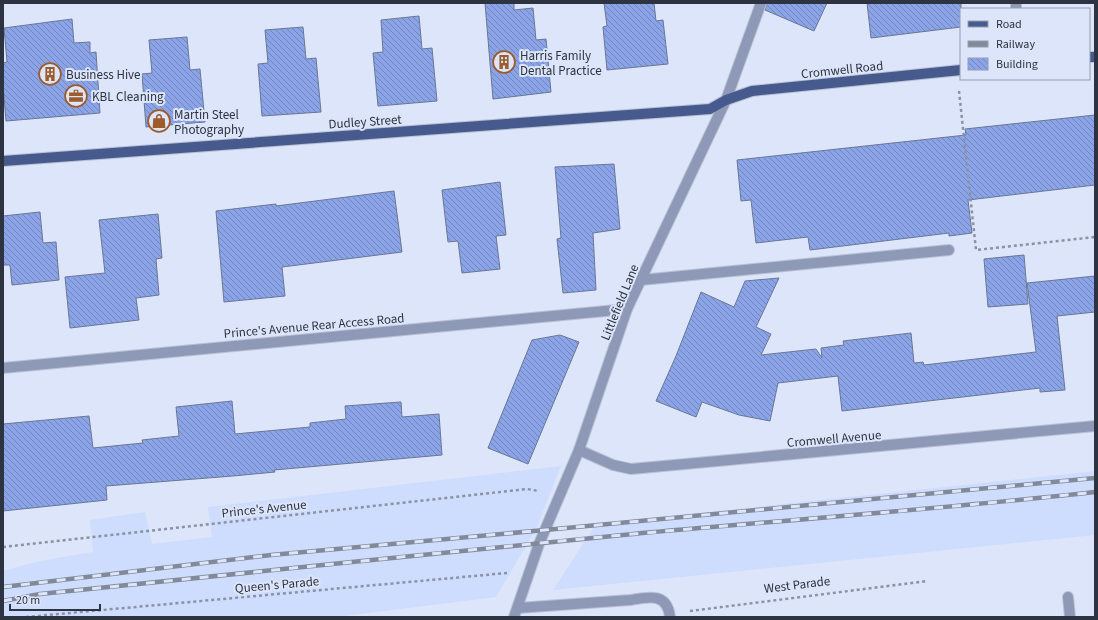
<svg xmlns="http://www.w3.org/2000/svg" width="1098" height="620" viewBox="0 0 1098 620" font-family="'Source Sans 3',sans-serif">
  <style>
    .built { fill: #cedcfd }
    .building { fill: url(#building-back-hatch); stroke: #6a7694 }
    .lines { fill: none; stroke-linecap: round; stroke-linejoin: round }
    .minor-casing { stroke: #b9c1d4; stroke-width: 12 }
    .major-casing { stroke: #b9c1d4; stroke-width: 12 }
    .path { stroke: #8b92a3; stroke-width: 2.5; stroke-dasharray: 3 3; stroke-linecap: butt }
    .minor { stroke: #8d99b7; stroke-width: 10 }
    .major { stroke: #465a8d; stroke-width: 10 }
    .rail-casing { stroke: #828999; stroke-width: 4.5 }
    .rail { stroke: #dce5f9; stroke-width: 3; stroke-dasharray: 9; stroke-linecap: butt }
    .labels { text-anchor: middle; stroke-width: 4; stroke-linejoin: round; paint-order: stroke }
    .poi-label { font-size: 13px; fill: #2d3340; stroke: #dce5f9; text-anchor: start }
    .street-label { font-size: 13px; fill: #2d3340; stroke: #dce5f9 }
  </style>
  <defs>
    <pattern id="building-back-hatch" width="6" height="6" patternUnits="userSpaceOnUse"><rect width="6" height="6" fill="#8aa4e7"/><path d="M-1 5l2 2M0 0l6 6M5-1l2 2" fill="none" stroke="#7186bd"/></pattern>
  </defs>
  <rect width="100%" height="100%" fill="#dce5f9"/>
  <g class="built">
    <path d="M 561,466 L 536,529 L 496,597 L 336,617 L 3,617 L 3,571 L 40,561 L 93,552 L 90,520 L 145,512 L 152,544 L 212,537 L 208,507 Z"/>
    <path d="M 1095,471 L 1095,535 L 553,590 L 596,524 Z"/>
  </g>
  <g class="building">
    <path d="M 485,3 L 514,3 L 514,10 L 533,8 L 536,40 L 546,39 L 551,92 L 493,99 Z"/>
    <path d="M 604,3 L 654,3 L 656,21 L 663,20 L 668,64 L 607,70 L 603,27 L 607,26 Z"/>
    <path d="M 767,3 L 827,3 L 814,31 L 765,10 Z"/>
    <path d="M 867,3 L 961,3 L 961,27 L 871,38 Z"/>
    <path d="M 419,16 L 422,49 L 432,48 L 437,101 L 378,106 L 373,53 L 383,52 L 381,20 Z"/>
    <path d="M 72,19 L 74,43 L 90,42 L 90,53 L 96,52 L 100,113 L 6,121 L 3,85 L 3,63 L 7,62 L 4,28 Z"/>
    <path d="M 303,27 L 306,59 L 316,58 L 321,112 L 262,116 L 258,64 L 268,63 L 265,30 Z"/>
    <path d="M 187,37 L 190,70 L 200,69 L 205,122 L 146,127 L 142,74 L 152,73 L 149,40 Z"/>
    <path d="M 1095,115 L 1095,185 L 968,200 L 972,233 L 949,236 L 949,233 L 810,250 L 808,237 L 756,243 L 751,200 L 741,201 L 737,160 L 966,135 L 965,129 Z"/>
    <path d="M 614,164 L 620,229 L 593,233 L 596,290 L 563,293 L 557,239 L 561,238 L 555,167 Z"/>
    <path d="M 500,182 L 506,235 L 496,236 L 500,269 L 462,273 L 458,241 L 448,242 L 442,190 Z"/>
    <path d="M 394,191 L 402,252 L 282,267 L 285,296 L 224,302 L 216,211 L 276,204 L 276,206 Z"/>
    <path d="M 40,212 L 43,243 L 56,242 L 59,280 L 12,285 L 10,265 L 3,265 L 3,216 Z"/>
    <path d="M 158,214 L 162,258 L 156,259 L 159,295 L 136,298 L 139,320 L 70,328 L 65,277 L 105,273 L 99,220 Z"/>
    <path d="M 1024,255 L 1028,304 L 988,307 L 984,259 Z"/>
    <path d="M 1095,276 L 1095,312 L 1057,316 L 1065,390 L 1040,392 L 1040,388 L 842,411 L 838,376 L 778,383 L 770,421 L 739,415 L 702,402 L 696,417 L 656,401 L 676,356 L 701,292 L 734,307 L 745,281 L 779,278 L 756,327 L 771,334 L 761,355 L 816,349 L 822,358 L 821,348 L 844,345 L 843,341 L 911,333 L 914,363 L 923,362 L 924,365 L 1036,352 L 1027,283 Z"/>
    <path d="M 560,335 L 579,342 L 528,464 L 488,448 L 532,340 Z"/>
    <path d="M 232,401 L 235,434 L 310,427 L 310,423 L 346,419 L 345,406 L 401,402 L 402,417 L 439,414 L 442,455 L 274,470 L 275,472 L 233,476 L 106,486 L 107,500 L 3,511 L 3,424 L 89,416 L 93,448 L 143,443 L 142,440 L 179,436 L 176,407 Z"/>
  </g>
  <g class="lines">
    <g class="minor-casing">
      <g id="minor">
        <path d="M 1016,3 L 1016,9"/>
        <path d="M 641,280 L 949,250"/>
        <path d="M 3,368 L 627,309"/>
        <path d="M 579,450 L 613,465 L 631,469 L 1095,426"/>
        <path d="M 1068,597 L 1070,617"/>
        <path d="M 518,608 L 630,600 C 649,597 667,592 670,617"/>
        <path d="M 514,617 L 539,544 L 579,450 L 627,309 L 726,100 L 761,3"/>
      </g>
    </g>
    <g class="major-casing">
      <g id="major">
        <path d="M 1089,57 L 1095,57"/>
        <path d="M 3,161 L 710,109 L 726,100 L 752,91 L 961,70"/>
      </g>
    </g>
    <g class="path">
      <path d="M 959,91 L 976,250 L 1095,237"/>
      <path d="M 3,547 L 527,489 L 539,491"/>
      <path d="M 690,611 L 928,581"/>
      <path d="M 26,617 L 507,573"/>
    </g>
    <use href="#minor" class="minor"/>
    <use href="#major" class="major"/>
    <g class="rail-casing">
      <g id="rail">
        <path d="M 3,587 L 271,555 L 545,530 L 1095,478"/>
        <path d="M 3,601 L 40,594 C 238,574 435,553 633,534 C 787,520 941,509 1095,492"/>
      </g>
    </g>
    <use href="#rail" class="rail"/>
  </g>
  <defs>
    <g id="building-ring" transform="scale(1.15)"><circle r="9.5" fill="#dce5f9" stroke="#9d5a2b" stroke-width="1.5"/><path d="M-4-6H4V6H1V3H-1V6H-4ZM-2.5-4.3h1.7v1.8h-1.7ZM.8-4.3h1.7v1.8H.8ZM-2.5-1h1.7V.8h-1.7ZM.8-1h1.7V.8H.8Z" fill="#9d5a2b"/></g>
    <g id="office-ring" transform="scale(1.15)"><circle r="9.5" fill="#dce5f9" stroke="#9d5a2b" stroke-width="1.5"/><path d="M-6-3h4V-5.5h4V-3h4V5H-6ZM-1-4.5V-3h2v-1.5ZM-6 0V1H6V0Z" fill="#9d5a2b"/></g>
    <g id="shop-ring" transform="scale(1.15)"><circle r="9.5" fill="#dce5f9" stroke="#9d5a2b" stroke-width="1.5"/><path d="M-5-2.5h2.3a2.7 3.5 0 0 1 5.4 0H5L5.5 6h-11ZM-1.5-2.5h3a1.5 2.3 0 0 0-3 0Z" fill="#9d5a2b"/></g>
  </defs>
  <g fill-rule="evenodd">
    <use href="#building-ring" x="504" y="62"/>
    <use href="#building-ring" x="50" y="74"/>
    <use href="#office-ring" x="76" y="96"/>
    <use href="#shop-ring" x="159" y="121"/>
  </g>
  <g class="labels">
    <g class="poi-label">
      <text x="520" y="60">Harris Family<tspan x="520" dy="15">Dental Practice</tspan></text>
      <text x="66" y="79">Business Hive</text>
      <text x="92" y="101">KBL Cleaning</text>
      <text x="174" y="119">Martin Steel<tspan x="174" dy="15">Photography</tspan></text>
    </g>
    <g class="street-label">
      <text transform="translate(842 69) rotate(-6)" y="5">Cromwell Road</text>
      <text transform="translate(365 121) rotate(-4)" y="5">Dudley Street</text>
      <text transform="translate(619 302) rotate(-68)" y="5">Littlefield Lane</text>
      <text transform="translate(314 325) rotate(-5)" y="5">Prince's Avenue Rear Access Road</text>
      <text transform="translate(834 438) rotate(-5)" y="5">Cromwell Avenue</text>
      <text transform="translate(264 508) rotate(-6)" y="5">Prince's Avenue</text>
      <text transform="translate(277 584) rotate(-5)" y="5">Queen's Parade</text>
      <text transform="translate(797 584) rotate(-7)" y="5">West Parade</text>
    </g>
  </g>
  <rect width="1098" height="620" fill="none" stroke="#2d3340" stroke-width="8"/>
  <rect x="960" y="8" width="130" height="72" fill="#dce5f9" stroke="#969eaf"/>
  <rect x="968" y="21" width="20" height="6" fill="#465a8d" stroke="#969eaf"/>
  <text x="996" y="28" font-size="12" fill="#2d3340">Road</text>
  <rect x="968" y="41" width="20" height="6" fill="#828999" stroke="#969eaf"/>
  <text x="996" y="48" font-size="12" fill="#2d3340">Railway</text>
  <rect x="968" y="58" width="20" height="12" fill="url(#building-back-hatch)" stroke="#969eaf"/>
  <text x="996" y="68" font-size="12" fill="#2d3340">Building</text>
  <path d="M10 604v6h90v-6" fill="none" stroke="#2d3340" stroke-width="2"/>
  <text x="16" y="604" font-size="12" fill="#2d3340" stroke="#dce5f9" stroke-width="3" paint-order="stroke">20 m</text>
</svg>
